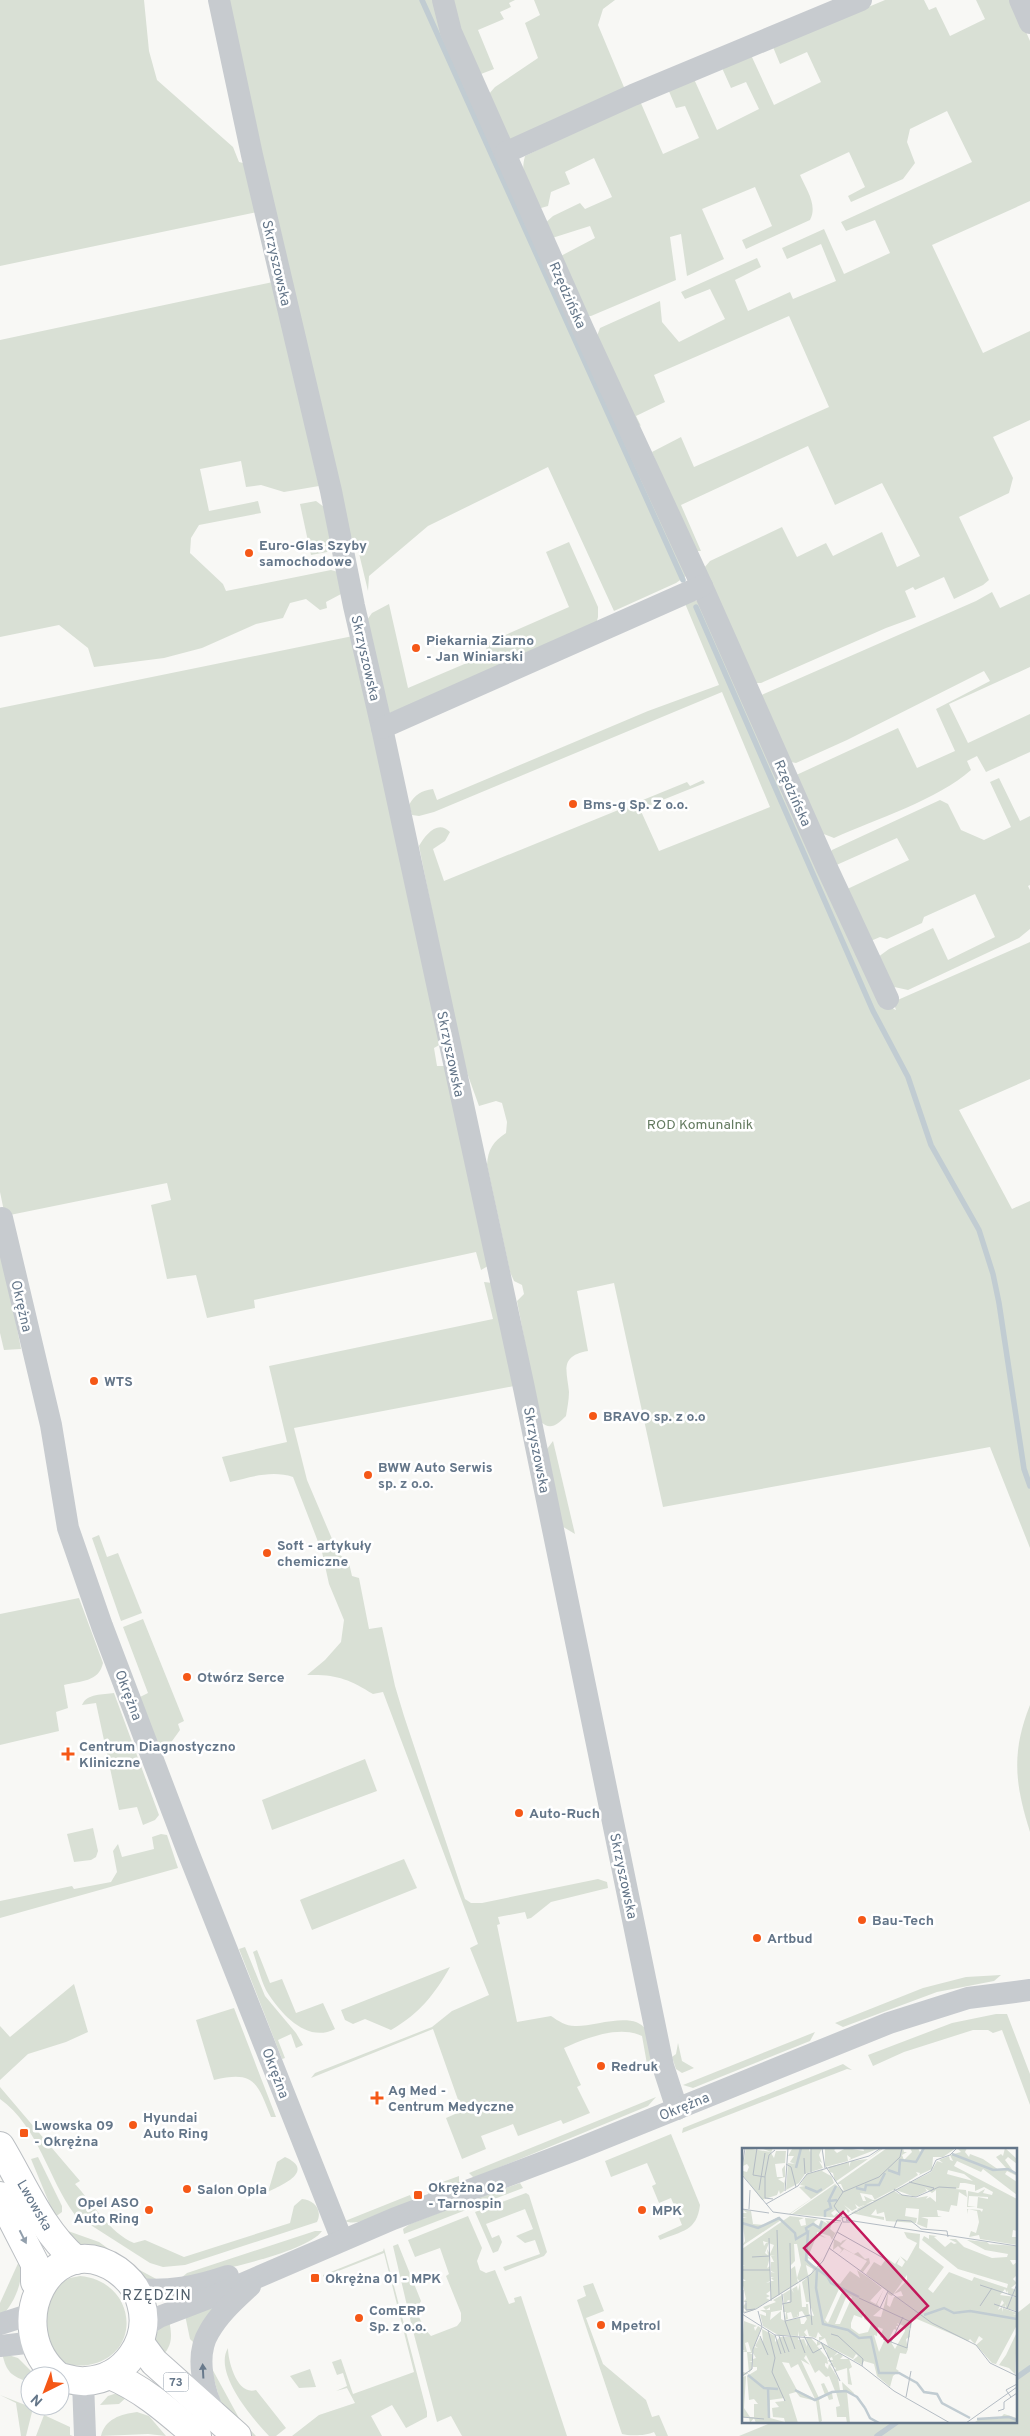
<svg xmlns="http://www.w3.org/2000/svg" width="1030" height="2436" viewBox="0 0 1030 2436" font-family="Overpass,sans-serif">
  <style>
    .green { fill: #d9e0d5 }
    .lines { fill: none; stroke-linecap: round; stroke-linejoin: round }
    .stream { stroke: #c1ccd2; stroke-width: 5.5 }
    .major-casing { stroke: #babec2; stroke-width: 30 }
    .minor { stroke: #c7cbcf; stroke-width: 22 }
    .major { stroke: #fff; stroke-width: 28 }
    .oneway { fill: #929fac }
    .oneway2 { fill: #697a8c }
    .poi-dot { fill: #f55817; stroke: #fff; stroke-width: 2 }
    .labels { text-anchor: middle; stroke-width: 5; stroke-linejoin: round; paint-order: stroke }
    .shield { fill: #fff; stroke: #929fac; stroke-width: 1 }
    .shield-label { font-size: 12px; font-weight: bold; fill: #647689 }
    .street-label { font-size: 14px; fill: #647689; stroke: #fff }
    .poi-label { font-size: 14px; font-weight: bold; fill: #647689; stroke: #fff; text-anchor: start }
    .park-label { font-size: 14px; fill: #637a5f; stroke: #fff }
    .neighbourhood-label { font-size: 15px; letter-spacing: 1px; fill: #52606d; stroke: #fff }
    .inset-river { fill: none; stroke: #c1ccd2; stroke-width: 2.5 }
    .inset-road { fill: none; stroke: #b4bcc4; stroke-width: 1 }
    .view { fill: #c2185b; fill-opacity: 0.15; stroke: #c2185b; stroke-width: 2.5 }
    .inset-edge { fill: none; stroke: #647689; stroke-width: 2.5 }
  </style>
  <rect width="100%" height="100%" fill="#f8f8f5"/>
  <g class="green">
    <path d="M 0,0 L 144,0 L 149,51 L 157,80 L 233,147 L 239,162 L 247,164 L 257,212 L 0,266 Z"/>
    <path d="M 227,0 L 434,0 L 686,576 L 676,583 L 614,611 L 548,467 L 428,526 L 369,576 L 368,591 L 356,541 L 343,531 Z"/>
    <path d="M 447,0 L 515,0 L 509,3 L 511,7 L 500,12 L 504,19 L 478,30 L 494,69 L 481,74 Z"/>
    <path d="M 534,0 L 615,0 L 603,9 L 598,25 L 626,92 L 506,144 L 488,95 L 495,87 L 538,58 L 525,23 L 540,15 Z"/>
    <path d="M 885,0 L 924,0 L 929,10 L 936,7 L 950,36 L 985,19 L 976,0 L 1012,0 L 1030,41 L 1030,201 L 932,245 L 983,353 L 1030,331 L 1030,420 L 993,437 L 1013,478 L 1009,493 L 959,517 L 989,580 L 983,585 L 954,599 L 944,577 L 915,590 L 913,587 L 905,591 L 916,617 L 886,628 L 761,683 L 755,683 L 704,568 L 710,561 L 782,527 L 797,557 L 826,543 L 833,556 L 882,532 L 897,567 L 920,556 L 882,483 L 835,505 L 808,446 L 681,505 L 701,551 L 692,551 L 652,452 L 681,437 L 694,467 L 829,407 L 789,316 L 654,375 L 665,402 L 636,416 L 641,426 L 630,419 L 597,336 L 600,328 L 660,301 L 662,322 L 679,342 L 725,319 L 710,289 L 685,299 L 681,292 L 757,258 L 761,267 L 735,280 L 748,311 L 790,292 L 793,299 L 836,281 L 821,244 L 787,259 L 782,248 L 824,229 L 844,274 L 890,253 L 875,220 L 846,231 L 841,222 L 972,162 L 947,111 L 910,129 L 907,142 L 915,163 L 903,179 L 851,202 L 848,196 L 865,187 L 849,152 L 800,175 C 806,189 818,205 810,220 L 746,249 L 742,240 L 772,226 L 755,187 L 702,209 L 724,259 L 687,276 L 681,234 L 670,237 L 676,280 L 591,316 L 583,316 L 557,258 L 595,238 L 590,226 L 549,239 L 543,225 L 553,216 L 580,203 L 585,209 L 612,197 L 594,158 L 565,172 L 570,184 L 551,192 L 548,206 L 541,208 C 530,191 519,177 525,156 L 640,101 L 663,154 L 699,138 L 685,106 L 676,108 L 668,89 L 694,79 L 717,130 L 759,109 L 746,82 L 731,88 L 722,68 L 751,55 L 774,105 L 821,82 L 807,52 L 780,64 L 773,47 Z"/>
    <path d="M 273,282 L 319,486 L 284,492 L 261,485 L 246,487 L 241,461 L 200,469 L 209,511 L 258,501 L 261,513 L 199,525 L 191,538 L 190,553 L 223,584 L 226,591 L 331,570 L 338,572 L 343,593 L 326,602 L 327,608 L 320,610 L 306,599 L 290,603 L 283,618 L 256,624 L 202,648 L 164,658 L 94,667 L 88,648 L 59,625 L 0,637 L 0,340 Z"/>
    <path d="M 316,501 L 324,507 L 333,544 L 327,552 L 311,555 L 300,504 Z"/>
    <path d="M 569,542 L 598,607 L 598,617 L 595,628 L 385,715 L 367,620 L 372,613 L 389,604 L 408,688 L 488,654 L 485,644 L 569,607 L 546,552 Z"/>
    <path d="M 992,592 L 1000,608 L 1030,594 L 1030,667 L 949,704 L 968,743 L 1030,714 L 1030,752 L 986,772 L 977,756 L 967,761 L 971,770 C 939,799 874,820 834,838 L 816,831 L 792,777 L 898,728 L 917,768 L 955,751 L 936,709 L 990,681 L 984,671 L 847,740 L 796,763 L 791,762 L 757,697 L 976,601 Z"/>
    <path d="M 684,601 L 698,601 L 883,1004 L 896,1010 L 893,1002 L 1030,942 L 1030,1079 L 959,1110 L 1012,1209 L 1030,1201 L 1030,1548 L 990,1447 L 663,1507 L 614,1283 L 577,1291 L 588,1351 C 559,1356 567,1371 569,1392 C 569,1400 567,1409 566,1416 C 557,1425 550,1431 540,1421 L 517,1301 L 524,1294 L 522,1285 L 514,1281 L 510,1272 L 487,1165 C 488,1149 493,1142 506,1133 L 507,1122 L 502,1103 L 496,1101 L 479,1106 L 461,1056 L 419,846 C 425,835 438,819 450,832 L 445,841 L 433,849 L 444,881 L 687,782 L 690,786 L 703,780 L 705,783 L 640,809 L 659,851 L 770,807 L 722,692 L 434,812 L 419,816 L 412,815 L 409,805 C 415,794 421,791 433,789 L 437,800 L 648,711 L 719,685 Z"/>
    <path d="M 353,636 L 441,1044 L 434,1048 L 437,1066 L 445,1066 L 488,1266 L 481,1270 L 476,1252 L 254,1300 L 255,1308 L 207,1318 L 196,1275 L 167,1279 L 151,1205 L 171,1200 L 167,1183 L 5,1216 L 0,1192 L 0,708 Z"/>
    <path d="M 999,778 L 1020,821 L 1030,816 L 1030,885 L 1028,886 L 1030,890 L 1030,929 L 1019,938 L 908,990 L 885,985 L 874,960 L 889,949 L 933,928 L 948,960 L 995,937 L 975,894 L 924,917 L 922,923 L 887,939 L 880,937 L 873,940 L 865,940 L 843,891 L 909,860 L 897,838 L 832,867 L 828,857 L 832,850 L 940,800 L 948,804 L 961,830 L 984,840 L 1011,827 L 990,782 Z"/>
    <path d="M 0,1238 L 21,1349 L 4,1350 L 0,1333 Z"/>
    <path d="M 484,1282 L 493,1283 L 514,1386 L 294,1428 L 307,1480 L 338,1553 L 349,1563 L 352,1576 L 359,1578 L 369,1629 L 382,1627 L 395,1686 L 404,1716 L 465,1899 L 471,1903 L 482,1903 L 598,1879 L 607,1882 L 608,1888 L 551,1902 L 531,1918 L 527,1919 L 525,1912 L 498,1917 L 500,1924 L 497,1925 L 517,2022 L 551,2016 C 558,2021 566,2026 575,2026 C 594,2027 634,2010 646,2030 C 650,2037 650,2052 652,2060 L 647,2064 L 642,2036 C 619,2025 586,2038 564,2048 L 581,2085 L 577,2087 L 590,2113 L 563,2124 L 561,2120 L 518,2136 L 513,2124 L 481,2136 L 486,2149 L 462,2159 L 446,2118 L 462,2111 L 433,2029 L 311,2078 L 315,2073 L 432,2027 L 452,2011 L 489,1995 L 470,1948 L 478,1944 L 383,1692 L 373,1694 C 349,1679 336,1674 307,1675 L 325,1660 L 341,1642 L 344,1620 L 329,1584 L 322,1552 L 293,1477 C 272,1470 251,1477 230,1482 L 222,1457 L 287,1442 L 269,1366 L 493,1319 Z"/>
    <path d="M 553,1441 L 575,1534 L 560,1525 L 547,1449 Z"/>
    <path d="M 99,1535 L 107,1557 L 118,1553 L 142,1613 L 121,1621 L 92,1538 Z"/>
    <path d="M 79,1598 L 103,1663 C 99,1682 80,1681 64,1685 L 68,1708 L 56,1712 L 59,1731 L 0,1745 L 0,1614 Z"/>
    <path d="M 143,1619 L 184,1721 L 178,1724 L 180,1730 L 167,1748 L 162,1749 L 156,1745 L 136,1699 L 148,1693 L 123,1627 Z"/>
    <path d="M 114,1693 L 159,1815 L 155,1820 L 143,1825 L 137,1807 L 119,1810 L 96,1703 L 82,1705 C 87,1693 103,1695 114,1693 Z"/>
    <path d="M 1030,1705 L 1030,1832 C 1015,1784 1011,1753 1030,1705 Z"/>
    <path d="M 365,1759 L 377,1791 L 272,1830 L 262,1800 Z"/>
    <path d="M 93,1828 L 98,1851 L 96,1857 L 91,1860 L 74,1862 L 67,1834 Z"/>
    <path d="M 161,1834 L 167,1835 L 178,1868 L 0,1918 L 0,1901 L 72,1886 L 74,1889 L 111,1882 L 117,1872 L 113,1851 L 118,1844 L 122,1857 L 154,1849 L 152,1837 Z"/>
    <path d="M 404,1859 L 417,1888 L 312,1930 L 300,1900 L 302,1899 Z"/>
    <path d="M 245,1947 L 265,1996 L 296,2033 L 303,2045 L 296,2048 L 291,2034 L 278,2040 L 285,2058 L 282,2059 L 239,1949 Z"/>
    <path d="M 257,1950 L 270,1983 L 282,1979 L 296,2013 L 323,2003 L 335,2029 C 308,2043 283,2016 269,1995 C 261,1983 258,1966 253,1952 Z"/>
    <path d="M 450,1967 C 435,1994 419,2014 391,2030 L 365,2019 L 353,2024 L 345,2020 L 341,2010 Z"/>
    <path d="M 1001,1975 L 994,1981 L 937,1992 L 843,2027 L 835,2023 L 923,1988 L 966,1977 Z"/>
    <path d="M 74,1984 L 88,2032 L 66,2042 L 28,2054 L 0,2080 L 0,2026 L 10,2037 Z"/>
    <path d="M 234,2008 L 276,2117 L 271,2117 C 257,2083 255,2070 214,2080 L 196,2020 Z"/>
    <path d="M 996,2014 L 1007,2014 L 1030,2074 L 1030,2105 L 1002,2030 L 993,2033 L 988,2030 L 973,2030 L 904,2052 L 873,2066 L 868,2055 L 952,2023 Z"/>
    <path d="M 815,2032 L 810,2041 L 693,2088 L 683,2085 Z"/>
    <path d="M 678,2043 L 682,2061 L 694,2068 L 682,2073 L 676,2069 L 672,2057 L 676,2054 Z"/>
    <path d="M 843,2064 L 852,2070 L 847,2069 L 682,2133 L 683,2128 Z"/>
    <path d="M 0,2087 L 80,2181 L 75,2184 C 93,2204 110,2233 134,2243 L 145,2240 L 184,2257 L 290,2223 L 294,2206 L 302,2199 C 314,2200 323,2210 317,2222 L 185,2265 L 163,2267 L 150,2263 L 75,2215 C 48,2179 39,2127 0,2099 Z"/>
    <path d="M 656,2097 L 648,2106 L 474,2178 L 469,2173 Z"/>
    <path d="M 671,2134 L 700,2205 C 697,2231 682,2231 660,2240 L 658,2236 L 682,2225 L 671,2198 L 659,2203 L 652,2186 L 656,2184 L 647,2163 L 611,2177 L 605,2161 Z"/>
    <path d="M 38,2157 L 62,2206 L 62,2212 L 55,2217 L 31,2159 Z"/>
    <path d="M 285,2157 C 316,2171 282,2185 268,2192 L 277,2162 Z"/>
    <path d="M 459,2176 L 459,2184 L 429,2195 L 426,2188 Z"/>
    <path d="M 520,2183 L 523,2188 L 473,2207 L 475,2199 Z"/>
    <path d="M 526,2193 L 529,2195 L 547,2252 L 544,2256 L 505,2271 L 503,2267 L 540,2254 L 535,2240 L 525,2243 L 516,2236 L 533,2229 L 525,2209 L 486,2224 L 492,2238 L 499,2235 L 502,2242 L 498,2251 L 493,2253 L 475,2212 Z"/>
    <path d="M 410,2195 L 413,2202 C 398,2208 359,2228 345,2221 Z"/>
    <path d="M 459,2205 L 466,2210 L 404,2234 L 403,2229 L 410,2224 Z"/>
    <path d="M 468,2216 L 482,2248 L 477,2261 L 480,2270 L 486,2273 L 495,2270 L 509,2304 L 515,2302 L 514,2298 L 521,2296 L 567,2436 L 462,2436 L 451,2416 L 437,2422 L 412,2327 L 393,2246 L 398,2244 L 421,2301 L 416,2310 L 424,2328 L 431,2336 L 457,2326 L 461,2321 L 461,2313 L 446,2276 L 449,2274 L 440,2248 L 415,2257 L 408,2240 Z"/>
    <path d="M 68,2231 L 99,2242 L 134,2267 L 160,2281 L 152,2284 L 76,2242 L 66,2232 Z"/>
    <path d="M 315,2231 L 322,2231 C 307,2253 208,2273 181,2278 L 187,2273 Z"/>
    <path d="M 384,2248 L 427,2412 L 427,2417 L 406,2428 L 392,2405 L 371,2416 L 382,2436 L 292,2436 L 319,2415 L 355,2403 L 347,2388 L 336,2391 L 347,2386 L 343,2373 L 337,2375 L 332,2362 L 341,2359 L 353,2394 L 414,2372 L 384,2253 L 323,2277 L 323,2275 L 383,2251 Z"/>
    <path d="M 20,2259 C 25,2279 15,2303 0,2318 L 0,2303 Z"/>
    <path d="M 80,2276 C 137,2281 144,2356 88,2365 C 80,2366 68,2366 62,2361 C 54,2355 47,2345 40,2338 L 51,2288 L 70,2278 Z"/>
    <path d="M 593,2283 L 604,2311 L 586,2318 L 603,2364 L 646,2400 L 652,2417 L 659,2415 L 668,2436 L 656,2436 L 654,2432 C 646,2436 629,2436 622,2434 L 577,2300 L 586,2296 L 583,2286 Z"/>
    <path d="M 220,2300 L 194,2343 L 190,2339 L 185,2315 Z"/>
    <path d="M 1030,2303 L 1030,2436 L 739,2436 L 773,2422 L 1016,2422 L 1016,2314 Z"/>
    <path d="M 169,2320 C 172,2335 173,2345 162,2356 L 154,2339 L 159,2328 Z"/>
    <path d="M 228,2348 C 228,2361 237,2396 256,2390 L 286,2428 L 276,2436 L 269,2436 C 253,2419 213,2373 228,2348 Z"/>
    <path d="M 2,2353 L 18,2358 L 36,2376 L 30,2376 L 30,2383 C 11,2375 7,2374 2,2353 Z"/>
    <path d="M 210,2365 L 239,2418 L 256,2436 L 252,2436 L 221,2404 Z"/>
    <path d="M 310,2369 L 316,2387 L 299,2388 L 290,2376 Z"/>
    <path d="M 114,2394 L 129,2395 L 119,2404 L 100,2405 L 108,2396 Z"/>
    <path d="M 0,2395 L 33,2408 L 26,2436 L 21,2436 L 16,2403 Z"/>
    <path d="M 137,2412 L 149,2416 L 166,2436 L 148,2434 L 101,2436 C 105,2419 121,2414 137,2412 Z"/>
    <path d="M 44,2415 L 70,2427 L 70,2435 L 73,2436 L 36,2436 Z"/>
  </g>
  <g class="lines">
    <g class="stream">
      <path d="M 422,0 L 683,580"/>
      <path d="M 696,607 L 873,1011 L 908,1077 L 931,1145 L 979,1230 L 993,1274 L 999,1303 L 1024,1469 L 1030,1486"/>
      <path d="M 1016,2378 L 1030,2368"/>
      <path d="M 877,2436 L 897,2422"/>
    </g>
    <g class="major-casing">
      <g id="major">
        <path d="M 0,2146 C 23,2184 41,2230 76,2260"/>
        <path d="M 0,2196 L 35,2264 L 35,2282"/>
        <path d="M 140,2343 L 154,2362 L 237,2436"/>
        <path d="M 110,2375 C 144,2389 170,2413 197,2436"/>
        <path d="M 58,2376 C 0,2328 50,2225 117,2270 C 128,2278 138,2289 141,2303 C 152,2340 125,2379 86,2381 C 78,2382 68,2379 60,2377"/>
      </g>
    </g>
    <g class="minor">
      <path d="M 219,0 L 252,155 L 331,491 L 354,606 L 382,728 L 524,1388 L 663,2066 L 677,2109"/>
      <path d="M 443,0 L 451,32 L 583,329 L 702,586 L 827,868 L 888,999"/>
      <path d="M 1020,0 L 1030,23"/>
      <path d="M 505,153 L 633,95 L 861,0"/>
      <path d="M 382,728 L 702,586"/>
      <path d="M 2,1218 L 51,1425 L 68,1528 L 102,1626 L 188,1852 L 342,2240"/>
      <path d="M 136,2289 C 169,2292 196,2287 228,2276"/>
      <path d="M 0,2324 L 22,2317"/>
      <path d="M 144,2326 L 159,2317 L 214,2296 L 393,2219 L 575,2150 L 889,2023 L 968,1998 L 1030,1990"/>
      <path d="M 0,2346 L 26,2343"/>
      <path d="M 83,2382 L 85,2436"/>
      <path d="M 216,2417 C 204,2393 194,2356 209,2332 C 219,2314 235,2300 250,2286"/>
    </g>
    <use href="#major" class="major"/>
  </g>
  <defs><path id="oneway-solid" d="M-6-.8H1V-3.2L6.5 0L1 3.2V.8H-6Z" transform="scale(1.25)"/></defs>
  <use class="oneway" href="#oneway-solid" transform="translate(23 2237) rotate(63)"/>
  <use class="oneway2" href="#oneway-solid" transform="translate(203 2371) rotate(-93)"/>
  <g class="poi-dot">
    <circle cx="249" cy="553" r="5"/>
    <circle cx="416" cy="648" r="5"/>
    <circle cx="573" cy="804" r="5"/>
    <circle cx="94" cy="1381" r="5"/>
    <circle cx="593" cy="1416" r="5"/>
    <circle cx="368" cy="1475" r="5"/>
    <circle cx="267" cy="1553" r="5"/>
    <circle cx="187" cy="1677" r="5"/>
    <path d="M65.5 1746.5h5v5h5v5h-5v5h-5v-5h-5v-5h5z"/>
    <circle cx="519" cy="1813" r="5"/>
    <circle cx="862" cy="1920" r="5"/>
    <circle cx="757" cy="1938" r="5"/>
    <circle cx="601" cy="2066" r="5"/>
    <path d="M374.5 2090.5h5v5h5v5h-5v5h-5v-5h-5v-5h5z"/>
    <circle cx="133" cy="2125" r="5"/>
    <rect x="19" y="2128" width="10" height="10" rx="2.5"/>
    <circle cx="187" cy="2189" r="5"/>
    <rect x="413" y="2190" width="10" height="10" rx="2.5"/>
    <circle cx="149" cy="2210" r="5"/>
    <circle cx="642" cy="2210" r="5"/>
    <rect x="310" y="2273" width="10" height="10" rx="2.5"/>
    <circle cx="359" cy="2318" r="5"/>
    <circle cx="601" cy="2325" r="5"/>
  </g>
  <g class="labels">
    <rect class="shield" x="163.5" y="2372.5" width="25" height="19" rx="4"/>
    <g class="shield-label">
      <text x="176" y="2386">73</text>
    </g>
    <g class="street-label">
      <text transform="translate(277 263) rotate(77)" y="5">Skrzyszowska</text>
      <text transform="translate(568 295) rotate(66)" y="5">Rzędzińska</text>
      <text transform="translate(366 658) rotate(77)" y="5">Skrzyszowska</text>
      <text transform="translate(793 793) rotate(66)" y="5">Rzędzińska</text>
      <text transform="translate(451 1054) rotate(78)" y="5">Skrzyszowska</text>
      <text transform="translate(22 1306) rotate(77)" y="5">Okrężna</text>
      <text transform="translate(537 1450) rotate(79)" y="5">Skrzyszowska</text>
      <text transform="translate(129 1695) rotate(69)" y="5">Okrężna</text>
      <text transform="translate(624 1876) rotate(78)" y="5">Skrzyszowska</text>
      <text transform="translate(276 2073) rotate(69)" y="5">Okrężna</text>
      <text transform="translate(684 2106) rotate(-22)" y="5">Okrężna</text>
      <text transform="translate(35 2205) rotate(60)" y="5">Lwowska</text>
    </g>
    <g class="poi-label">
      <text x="259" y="550">Euro-Glas Szyby<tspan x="259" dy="16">samochodowe</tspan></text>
      <text x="426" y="645">Piekarnia Ziarno<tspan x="426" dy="16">- Jan Winiarski</tspan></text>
      <text x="583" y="809">Bms-g Sp. Z o.o.</text>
      <text x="104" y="1386">WTS</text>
      <text x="603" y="1421">BRAVO sp. z o.o</text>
      <text x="378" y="1472">BWW Auto Serwis<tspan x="378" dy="16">sp. z o.o.</tspan></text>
      <text x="277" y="1550">Soft - artykuły<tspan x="277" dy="16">chemiczne</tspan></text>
      <text x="197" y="1682">Otwórz Serce</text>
      <text x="79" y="1751">Centrum Diagnostyczno<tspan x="79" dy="16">Kliniczne</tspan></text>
      <text x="529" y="1818">Auto-Ruch</text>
      <text x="872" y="1925">Bau-Tech</text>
      <text x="767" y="1943">Artbud</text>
      <text x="611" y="2071">Redruk</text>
      <text x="388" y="2095">Ag Med -<tspan x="388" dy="16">Centrum Medyczne</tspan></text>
      <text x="143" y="2122">Hyundai<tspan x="143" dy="16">Auto Ring</tspan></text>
      <text x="34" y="2130">Lwowska 09<tspan x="34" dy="16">- Okrężna</tspan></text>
      <text x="428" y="2192">Okrężna 02<tspan x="428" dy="16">- Tarnospin</tspan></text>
      <text x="197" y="2194">Salon Opla</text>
      <text x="139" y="2207" text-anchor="end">Opel ASO<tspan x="139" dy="16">Auto Ring</tspan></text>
      <text x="652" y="2215">MPK</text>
      <text x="325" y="2283">Okrężna 01 - MPK</text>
      <text x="369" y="2315">ComERP<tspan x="369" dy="16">Sp. z o.o.</tspan></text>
      <text x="611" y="2330">Mpetrol</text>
    </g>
    <g class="park-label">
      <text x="700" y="1129">ROD Komunalnik</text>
    </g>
    <g class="neighbourhood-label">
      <text x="157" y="2300">RZĘDZIN</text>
    </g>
  </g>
  <g transform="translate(742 2148)">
    <rect width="275" height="275" fill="#f8f8f5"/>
    <path d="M 4,0 L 29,4 L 19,0 L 31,0 L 29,5 L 32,10 L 34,3 L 44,3 L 43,15 L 33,16 L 35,29 L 41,29 L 40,21 L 43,17 L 43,29 L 36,31 L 42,35 L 43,31 L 42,43 L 38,46 L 37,42 L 35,47 L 20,52 L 0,26 L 1,19 L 1,23 L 5,24 L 7,19 L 5,16 L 1,18 ZM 46,0 L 67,1 L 68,4 L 69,0 L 80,0 L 77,7 L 80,15 L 77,13 L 81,20 L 63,26 L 57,35 L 44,42 L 46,15 L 53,16 L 48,14 L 52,8 L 46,8 L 50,1 ZM 83,0 L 95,0 L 92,2 L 95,5 L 104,0 L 122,3 L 121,0 L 138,0 L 107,12 L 109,10 L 105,7 L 106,13 L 83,19 ZM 140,0 L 142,0 L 93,34 L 91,25 L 88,24 L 92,35 L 48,66 L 47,66 L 69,51 L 57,39 L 63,38 L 58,37 L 65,26 L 83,21 L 80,23 L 89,28 L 86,19 L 107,14 L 107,19 L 109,13 L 126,11 ZM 145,0 L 161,0 L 162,4 L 165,4 L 160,7 L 162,12 L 170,4 L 168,0 L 176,0 L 178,4 L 180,0 L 214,0 L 201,9 L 191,9 L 190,21 L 177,27 L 178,25 L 174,24 L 176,27 L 170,31 L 142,48 L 133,52 L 130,47 L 118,45 L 121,53 L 124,53 L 122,48 L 133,53 L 117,59 L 113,56 L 115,60 L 110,63 L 102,57 L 108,63 L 106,65 L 104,61 L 99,67 L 93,62 L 89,65 L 92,68 L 95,65 L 99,69 L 98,70 L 50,66 L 93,36 L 102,43 L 99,36 L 94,36 ZM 215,0 L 225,0 L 223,4 L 227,9 L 228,6 L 241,11 L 257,22 L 264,20 L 254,9 L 259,6 L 261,8 L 263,0 L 275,11 L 275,16 L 266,9 L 263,12 L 275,28 L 265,23 L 263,26 L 275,34 L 275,47 L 241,21 L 239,24 L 215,13 L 212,18 L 275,51 L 275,83 L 271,82 L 270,89 L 275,89 L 275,97 L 238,91 L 237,87 L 227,89 L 229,83 L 234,85 L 237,74 L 235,63 L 226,61 L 225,66 L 225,61 L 238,62 L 240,64 L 241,61 L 235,60 L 236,49 L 246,51 L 246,49 L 227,48 L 226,58 L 234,59 L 225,59 L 226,43 L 236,45 L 243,41 L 241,45 L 250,47 L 251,44 L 242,39 L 233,43 L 233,37 L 223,35 L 218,35 L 217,40 L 213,41 L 224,42 L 225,49 L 217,44 L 215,58 L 209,57 L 207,64 L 195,62 L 196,68 L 200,69 L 179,69 L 186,71 L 185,80 L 175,76 L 176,73 L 177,61 L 164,60 L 163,68 L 175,70 L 174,75 L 144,73 L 142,64 L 135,66 L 134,61 L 129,67 L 142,69 L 142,72 L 109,65 L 114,62 L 117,64 L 115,61 L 151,42 L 157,46 L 174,50 L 186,48 L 184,51 L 188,49 L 194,54 L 194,42 L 190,45 L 183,40 L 185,43 L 173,49 L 154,42 L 189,24 L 195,13 L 201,15 L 197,12 L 207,8 L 208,12 L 211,13 L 208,7 L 219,4 ZM 206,22 L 222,26 L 231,33 L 205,26 ZM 0,61 L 9,63 L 11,76 L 22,77 L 36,69 L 39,72 L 0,98 L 3,93 L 0,70 L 5,70 L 0,69 L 0,65 L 5,65 ZM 48,68 L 62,70 L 57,72 L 59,78 L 64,77 L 63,70 L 76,71 L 72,74 L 76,79 L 79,72 L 86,76 L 84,73 L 99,75 L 90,75 L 88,81 L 93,85 L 95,82 L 90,92 L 88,88 L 75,84 L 75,86 L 78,86 L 84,90 L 75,87 L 66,109 L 77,114 L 81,109 L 77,115 L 66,110 L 66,114 L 75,119 L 70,124 L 71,121 L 64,117 L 66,127 L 69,126 L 58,134 L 55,130 L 56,135 L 29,152 L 29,133 L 32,133 L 29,130 L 32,129 L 29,129 L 29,124 L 33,125 L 29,123 L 29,114 L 32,114 L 29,108 L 33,107 L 26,108 L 25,101 L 28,106 L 32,97 L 21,93 L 22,98 L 24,95 L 27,95 L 23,105 L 28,109 L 25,120 L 28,118 L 28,133 L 24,135 L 28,134 L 28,143 L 24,146 L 28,148 L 24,150 L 28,152 L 10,163 L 1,164 L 5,162 L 1,160 L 1,158 L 5,154 L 1,154 L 4,151 L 0,133 L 4,133 L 0,130 L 0,118 L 3,117 L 0,117 L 0,101 ZM 52,96 L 55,96 L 59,117 L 55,130 L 53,118 L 49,121 L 48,118 L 53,113 ZM 162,84 L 178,86 L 177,100 L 202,119 L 186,141 L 191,145 L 207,124 L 230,133 L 232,129 L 265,140 L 266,136 L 216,121 L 180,92 L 182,88 L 187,91 L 187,87 L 195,88 L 192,89 L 203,99 L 209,94 L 212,96 L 215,95 L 207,91 L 214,91 L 222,99 L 250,110 L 265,109 L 266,106 L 243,102 L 225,92 L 245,94 L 249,98 L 247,96 L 275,98 L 275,112 L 268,112 L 271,117 L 275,114 L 275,127 L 271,131 L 275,135 L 269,140 L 275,142 L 275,149 L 266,146 L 266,142 L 265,145 L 263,141 L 258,147 L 274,149 L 275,163 L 264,160 L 263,156 L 263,159 L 259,158 L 262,155 L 260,152 L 256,162 L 260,159 L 260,164 L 261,160 L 275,165 L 271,167 L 275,166 L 275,177 L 254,216 L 257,217 L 264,207 L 275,184 L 273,226 L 267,220 L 250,215 L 234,197 L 241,191 L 237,188 L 233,196 L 228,191 L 226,193 L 175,171 L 170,174 L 169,180 L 165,180 L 167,180 L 168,189 L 164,191 L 166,201 L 164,206 L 158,205 L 154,221 L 157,223 L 151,228 L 148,239 L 135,228 L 132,216 L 122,213 L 120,217 L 111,212 L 116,208 L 114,206 L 111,211 L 86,198 L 83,190 L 77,193 L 77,189 L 80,189 L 76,184 L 74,190 L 67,188 L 65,181 L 62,184 L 65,188 L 57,188 L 57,183 L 56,188 L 36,187 L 21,178 L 18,166 L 24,168 L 24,165 L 18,162 L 28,162 L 28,159 L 24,162 L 21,159 L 34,154 L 31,152 L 40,147 L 40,162 L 29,164 L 28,172 L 39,163 L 39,171 L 43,173 L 58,170 L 59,176 L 62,176 L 65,171 L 60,163 L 57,164 L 57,169 L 55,166 L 56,169 L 51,170 L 49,164 L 45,165 L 46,171 L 43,172 L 44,164 L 41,164 L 42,156 L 49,153 L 46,152 L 44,155 L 42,155 L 41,146 L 49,141 L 52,145 L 50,141 L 55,138 L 56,143 L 58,135 L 60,159 L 64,159 L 64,156 L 66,156 L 67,167 L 72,168 L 67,154 L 64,154 L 60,134 L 78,118 L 89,133 L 98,136 L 108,123 L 118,130 L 115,122 L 127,130 L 140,140 L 128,153 L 134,156 L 142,141 L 135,156 L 139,161 L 131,168 L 139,169 L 146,144 L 124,126 L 132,114 L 139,118 L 144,111 L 139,106 L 153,116 L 158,109 L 155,116 L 160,119 L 163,114 L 158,108 L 165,113 L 175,95 L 165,90 ZM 165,127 L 165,132 L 152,146 L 159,143 L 161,148 L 152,149 L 148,159 L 145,157 L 146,146 L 150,148 ZM 97,141 L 100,144 L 86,175 L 83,172 ZM 105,147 L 110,149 L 98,176 L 93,176 ZM 123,163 L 122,171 L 129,176 L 126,184 L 117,186 L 109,180 L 109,175 L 112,167 L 120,170 ZM 155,175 L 162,178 L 163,183 L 153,201 L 147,191 L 152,181 L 155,182 L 154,178 L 157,178 ZM 136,179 L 141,181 L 138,189 L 143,191 L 137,204 L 132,187 L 135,188 ZM 102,89 L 100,93 L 105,91 L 98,98 L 112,106 L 116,104 L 123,111 L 127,110 L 128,115 L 121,124 L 118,123 L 125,113 L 102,101 L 97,106 L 100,102 L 96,98 L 91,102 L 92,91 L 99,95 ZM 2,173 L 15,178 L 12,179 L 13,183 L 16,178 L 19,180 L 10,205 L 7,205 L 10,206 L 10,213 L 7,213 L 10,214 L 10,221 L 7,225 L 1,228 L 0,224 L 7,225 L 5,204 L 9,204 L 6,194 L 3,195 L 5,204 L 0,204 L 3,203 L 0,201 ZM 20,181 L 33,188 L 33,194 L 38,189 L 57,189 L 56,192 L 62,191 L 65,199 L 64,189 L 69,190 L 75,197 L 75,193 L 96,204 L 92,208 L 97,205 L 101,208 L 98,211 L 107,211 L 110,219 L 107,221 L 110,237 L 106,236 L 105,220 L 92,224 L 94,220 L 90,218 L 92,216 L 89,218 L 88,216 L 91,214 L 87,214 L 86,212 L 91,212 L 90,209 L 86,211 L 84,201 L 82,202 L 79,196 L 75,198 L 85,210 L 86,216 L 83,215 L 83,218 L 86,221 L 87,216 L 96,230 L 98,242 L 101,242 L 100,234 L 113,246 L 105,244 L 108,275 L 105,275 L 104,269 L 95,269 L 94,259 L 98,258 L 94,244 L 90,245 L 91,251 L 87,252 L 85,247 L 77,252 L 80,273 L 77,275 L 74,253 L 58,249 L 54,244 L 47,246 L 56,275 L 14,275 L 12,270 L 8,275 L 7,270 L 0,269 L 0,229 L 4,228 L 2,260 L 8,269 L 12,269 L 12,256 L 16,256 L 12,251 L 7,252 L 5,228 L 15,222 L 15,219 L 11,219 L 11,211 L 14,210 L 11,205 L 12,199 L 16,200 L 13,198 L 18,189 L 21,195 ZM 64,207 L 73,225 L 77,222 L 84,229 L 87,228 L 93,243 L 87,245 L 82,235 L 79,236 L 83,247 L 77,250 L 59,212 L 68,217 L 62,210 ZM 40,214 L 47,215 L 49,220 L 56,216 L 73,251 L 55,242 ZM 42,250 L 42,253 L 33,254 L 37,259 L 30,260 L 31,269 L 42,270 L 43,274 L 28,270 L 28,252 ZM 262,266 L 275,270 L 275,275 L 233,274 L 239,270 L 257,271 Z" fill="#d9e0d5" fill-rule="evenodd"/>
    <path class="inset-river" d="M 210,6 L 251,22 L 266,21 L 275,26M 54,20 L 59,0M 146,22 L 157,26 L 158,12 L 174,14 L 182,0M 63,39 L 75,44 L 80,41M 114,40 L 123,42 L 124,37 L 137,37 L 143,25M 86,54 L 94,38M 83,69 L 83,63 L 89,60 L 87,53 L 95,52M 0,75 L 16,80 L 37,70 L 53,85 L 54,91 L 66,84 L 64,112 L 75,122 L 74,140 L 81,176 L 106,182 L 117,190 L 129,189 L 137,225 L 157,225 L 175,235 L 182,244 L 195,246 L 200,255 L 228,270M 65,84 L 64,80 L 71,76 L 78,80 L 80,73M 75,121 L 85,128 L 89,135 L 117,149M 182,167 L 202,160 L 212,165 L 228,163 L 275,171M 6,227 L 22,240 L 36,241M 26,241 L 27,270M 53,242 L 73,252 L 90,244 L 104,243 L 115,249 L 123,260M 123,260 L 128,270 L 137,275M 235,271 L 267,269 L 275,272"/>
    <path class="inset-road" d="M 15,0 L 11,27 L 23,29M 69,0 L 69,24M 80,0 L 83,20M 62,10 L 63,26M 44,16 L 49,19 L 54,39M 84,19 L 101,44M 0,21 L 3,0M 0,27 L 31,64 L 99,73M 167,34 L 192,40 L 189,43M 152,41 L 160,47 L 174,49 L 197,39 L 214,40M 17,42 L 23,5M 43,43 L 46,0M 31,51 L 23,50 L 23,28 L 27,7 L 33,2M 24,56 L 56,38 L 65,26 L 127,8 L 139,0M 0,61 L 27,65M 7,61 L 8,42M 100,69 L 92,58 L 101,44 L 137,29 L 158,9 L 160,0M 104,69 L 189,23 L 194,12 L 208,7 L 215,0M 105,72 L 275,98M 105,73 L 104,69 L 100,70 L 101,74 L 108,74M 152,80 L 155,72 L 169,73 L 179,81 L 205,83 L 206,89M 35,82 L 37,147M 95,84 L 143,111M 27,90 L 29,153M 87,100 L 190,175 L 234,197 L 248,215 L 275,228M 10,109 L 28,108M 0,122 L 28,122M 66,129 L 70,177M 238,137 L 275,149M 1,142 L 1,165M 40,146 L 43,173 L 53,201M 117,150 L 169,174 L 165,200 L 141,191M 4,153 L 4,162 L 13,161M 40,156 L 49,154 L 48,95M 252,156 L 275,164M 238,158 L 250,140M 138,160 L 146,143M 265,161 L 275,136M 16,163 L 20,178M 2,165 L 14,161 L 68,127 L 81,113 L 100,74M 0,166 L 33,187 L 71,190 L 120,218 L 152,243 L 208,275M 43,173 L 68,167M 26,182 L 33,210 L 30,224 L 43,253M 89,186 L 96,188 L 121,211 L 120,218M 33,187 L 39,206M 18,188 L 26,207M 37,188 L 43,205M 41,188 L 47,204M 62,188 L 71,205 L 80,200M 57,189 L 63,205M 79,194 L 98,233M 149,194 L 161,169M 0,228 L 10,221 L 11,201 L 20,179M 164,249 L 169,223M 269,249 L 264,242 L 275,236M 256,263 L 262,261 L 262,254 L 275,245M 0,269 L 22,271M 224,275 L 275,239"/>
    <path class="view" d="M 101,64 L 186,158 L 146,194 L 62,100 Z"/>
    <rect width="275" height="275" class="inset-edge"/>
  </g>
  <g transform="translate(45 2391) rotate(222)"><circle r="24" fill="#ffffff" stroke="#c1c8d0"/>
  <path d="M0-4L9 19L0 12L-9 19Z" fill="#f55817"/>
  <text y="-8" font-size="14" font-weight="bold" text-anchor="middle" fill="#647689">N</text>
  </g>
</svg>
